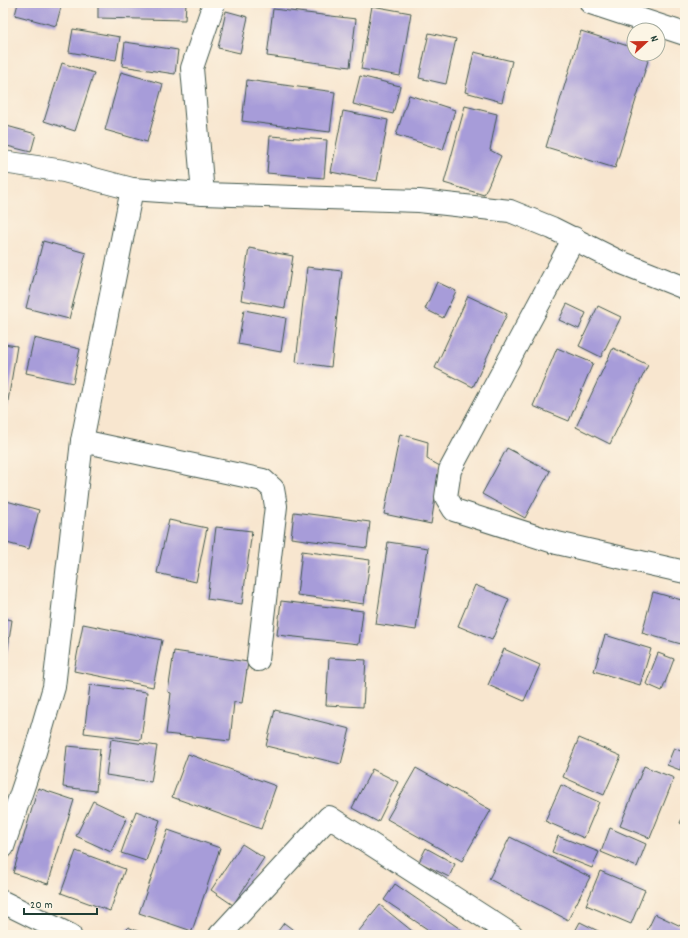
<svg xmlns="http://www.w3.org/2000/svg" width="688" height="938" viewBox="0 0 688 938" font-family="Dekko,sans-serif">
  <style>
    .building { fill: #a79cd9 }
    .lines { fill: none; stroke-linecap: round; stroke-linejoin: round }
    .minor-casing { stroke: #40564b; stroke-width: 24 }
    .minor { stroke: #fff; stroke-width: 22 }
  </style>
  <rect width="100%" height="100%" fill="#fcf5e5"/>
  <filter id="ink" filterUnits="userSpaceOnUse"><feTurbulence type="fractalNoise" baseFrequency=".025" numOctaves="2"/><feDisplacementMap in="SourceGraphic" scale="8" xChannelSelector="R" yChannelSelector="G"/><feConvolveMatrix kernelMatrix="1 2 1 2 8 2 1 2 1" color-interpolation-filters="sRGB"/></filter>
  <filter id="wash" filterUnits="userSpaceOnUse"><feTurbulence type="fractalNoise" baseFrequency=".012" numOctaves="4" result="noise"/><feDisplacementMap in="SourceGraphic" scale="16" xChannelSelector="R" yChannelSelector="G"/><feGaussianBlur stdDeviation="0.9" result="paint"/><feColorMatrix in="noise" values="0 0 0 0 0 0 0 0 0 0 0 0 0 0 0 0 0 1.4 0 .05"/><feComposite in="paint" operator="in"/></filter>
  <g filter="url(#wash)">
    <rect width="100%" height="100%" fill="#f8e6cf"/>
    <g id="blocks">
      <g class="building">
        <path d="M 18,3 L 62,3 L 56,26 L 15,15 Z"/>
        <path d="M 98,3 L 186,3 L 185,20 L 98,18 Z"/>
        <path d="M 372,6 L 411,13 L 400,76 L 361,69 Z"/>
        <path d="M 273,9 L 356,19 L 350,67 L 267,56 Z"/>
        <path d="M 226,11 L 248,17 L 240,53 L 218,48 Z"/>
        <path d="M 73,29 L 120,37 L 116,60 L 69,52 Z"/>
        <path d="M 581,31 L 634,48 L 634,54 L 650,54 L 615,168 L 546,147 Z"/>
        <path d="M 429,33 L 456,39 L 446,84 L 419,78 Z"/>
        <path d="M 125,42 L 178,50 L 175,74 L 122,66 Z"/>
        <path d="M 474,52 L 512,61 L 502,102 L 465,92 Z"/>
        <path d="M 62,63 L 94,73 L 75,131 L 44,121 Z"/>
        <path d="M 121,72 L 163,84 L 147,142 L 105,130 Z"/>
        <path d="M 360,76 L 400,86 L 393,114 L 353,104 Z"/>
        <path d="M 247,80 L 335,92 L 330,132 L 242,121 Z"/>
        <path d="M 409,95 L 455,110 L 443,150 L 396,135 Z"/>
        <path d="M 465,106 L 497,114 L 490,150 L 501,156 L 484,195 L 444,183 Z"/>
        <path d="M 343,111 L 388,120 L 377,181 L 331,172 Z"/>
        <path d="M 3,125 L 36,134 L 31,152 L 3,145 Z"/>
        <path d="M 270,136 L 327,140 L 324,178 L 267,173 Z"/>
        <path d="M 43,241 L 86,253 L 69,319 L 26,308 Z"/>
        <path d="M 249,248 L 293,256 L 285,308 L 241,300 Z"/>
        <path d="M 307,267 L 342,271 L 331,367 L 296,362 Z"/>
        <path d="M 437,282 L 456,291 L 443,318 L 425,309 Z"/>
        <path d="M 468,296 L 507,314 L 473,387 L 435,368 Z"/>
        <path d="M 567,304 L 586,313 L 579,329 L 559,320 Z"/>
        <path d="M 598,306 L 621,317 L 601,357 L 579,346 Z"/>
        <path d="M 244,310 L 286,318 L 281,352 L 238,344 Z"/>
        <path d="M 34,338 L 80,349 L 73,383 L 26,373 Z"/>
        <path d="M 3,344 L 17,346 L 7,407 L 3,406 Z"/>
        <path d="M 557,348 L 593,363 L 569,421 L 533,406 Z"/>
        <path d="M 613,348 L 648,365 L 610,444 L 576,427 Z"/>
        <path d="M 400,434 L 428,442 L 427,459 L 440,466 L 431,524 L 384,514 Z"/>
        <path d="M 507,448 L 550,471 L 525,518 L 482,494 Z"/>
        <path d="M 3,500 L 39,510 L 29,549 L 3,542 Z"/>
        <path d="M 294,512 L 370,522 L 367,548 L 291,538 Z"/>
        <path d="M 169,520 L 207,528 L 196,582 L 157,573 Z"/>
        <path d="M 216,527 L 252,531 L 242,604 L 207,599 Z"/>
        <path d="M 388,542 L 428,548 L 416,630 L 376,624 Z"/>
        <path d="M 302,551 L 370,560 L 364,604 L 297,595 Z"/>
        <path d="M 475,585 L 509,599 L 492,640 L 458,626 Z"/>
        <path d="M 653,592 L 685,601 L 685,630 L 681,644 L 642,633 Z"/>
        <path d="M 281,601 L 363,611 L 359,644 L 277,635 Z"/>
        <path d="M 3,618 L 12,620 L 6,661 L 3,661 Z"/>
        <path d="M 83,624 L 162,640 L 153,687 L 74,671 Z"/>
        <path d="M 605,635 L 651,649 L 640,685 L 594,671 Z"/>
        <path d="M 504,649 L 540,665 L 524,701 L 488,685 Z"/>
        <path d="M 174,651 L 248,662 L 242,703 L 234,702 L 230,741 L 166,734 L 171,693 L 168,692 Z"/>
        <path d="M 658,653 L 674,659 L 662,691 L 646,684 Z"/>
        <path d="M 329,658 L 366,660 L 363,707 L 326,705 Z"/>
        <path d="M 90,685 L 147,692 L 141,740 L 84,733 Z"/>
        <path d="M 275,710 L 350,729 L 341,764 L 266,746 Z"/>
        <path d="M 579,738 L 621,756 L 604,795 L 563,777 Z"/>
        <path d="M 111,739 L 157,746 L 151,782 L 106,775 Z"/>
        <path d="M 67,746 L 100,749 L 96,791 L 63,787 Z"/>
        <path d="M 674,748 L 685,753 L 680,770 L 667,765 Z"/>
        <path d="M 188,754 L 276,786 L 261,829 L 172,797 Z"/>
        <path d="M 644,766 L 674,778 L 650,838 L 620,826 Z"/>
        <path d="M 416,768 L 491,810 L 462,861 L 387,819 Z"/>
        <path d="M 372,769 L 398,782 L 378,822 L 352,808 Z"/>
        <path d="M 561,785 L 599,802 L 584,838 L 545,821 Z"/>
        <path d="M 38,788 L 74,800 L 48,884 L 13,873 Z"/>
        <path d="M 93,801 L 127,817 L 111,852 L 76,836 Z"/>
        <path d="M 136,811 L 160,820 L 146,861 L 121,853 Z"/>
        <path d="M 685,812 L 685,825 L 680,823 Z"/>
        <path d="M 610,828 L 646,844 L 637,867 L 601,852 Z"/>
        <path d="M 168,830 L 220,848 L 192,931 L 139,913 Z"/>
        <path d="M 558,836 L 599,852 L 592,868 L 552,852 Z"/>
        <path d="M 510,837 L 590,877 L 568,920 L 489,879 Z"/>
        <path d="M 242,844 L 264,858 L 233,905 L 211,890 Z"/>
        <path d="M 426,848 L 455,864 L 449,877 L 419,862 Z"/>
        <path d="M 76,851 L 125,869 L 110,911 L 61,893 Z"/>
        <path d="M 600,871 L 645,890 L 631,924 L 586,905 Z"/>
        <path d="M 395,884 L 469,935 L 436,935 L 384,900 Z"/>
        <path d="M 380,905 L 417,935 L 362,935 L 358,932 Z"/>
        <path d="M 655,914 L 685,928 L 685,935 L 645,935 Z"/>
        <path d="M 580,922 L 606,935 L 573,935 Z"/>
        <path d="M 284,923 L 300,935 L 275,935 Z"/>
        <path d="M 128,927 L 146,935 L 125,935 Z"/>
      </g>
    </g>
  </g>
  <g filter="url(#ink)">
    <use href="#blocks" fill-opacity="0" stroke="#40564b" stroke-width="1"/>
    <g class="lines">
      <g class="minor-casing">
        <g id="minor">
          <path d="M 591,3 L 685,34"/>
          <path d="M 3,162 L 64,171 L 132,189 L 203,194 L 419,201 L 510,211 L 552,228 L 620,262 L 685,288"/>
          <path d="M 203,194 L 192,68 L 214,3"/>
          <path d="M 574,238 L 450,470 L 446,497 L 454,510 L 557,543 L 685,572"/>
          <path d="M 82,441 L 263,480 L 273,489 L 276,506 L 258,660"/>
          <path d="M 3,847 L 35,752 L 54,687 L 82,441 L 132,189"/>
          <path d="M 3,902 L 70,935"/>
          <path d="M 220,935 L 329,817 L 512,935"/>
        </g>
      </g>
      <use href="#minor" class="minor"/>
    </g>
  </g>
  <rect width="688" height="938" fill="none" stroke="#fcf5e5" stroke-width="16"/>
  <g transform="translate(646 42) rotate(68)"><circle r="19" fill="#fcf5e5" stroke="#a4ab9e"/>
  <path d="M0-3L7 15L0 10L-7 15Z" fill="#c8321e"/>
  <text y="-6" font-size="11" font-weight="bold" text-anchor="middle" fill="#1f3d34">N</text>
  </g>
  <path d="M24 908v6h73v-6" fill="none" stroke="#1f3d34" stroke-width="2"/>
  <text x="30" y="908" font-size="12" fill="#1f3d34" stroke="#fcf5e5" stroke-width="3" paint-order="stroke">20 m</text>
</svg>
